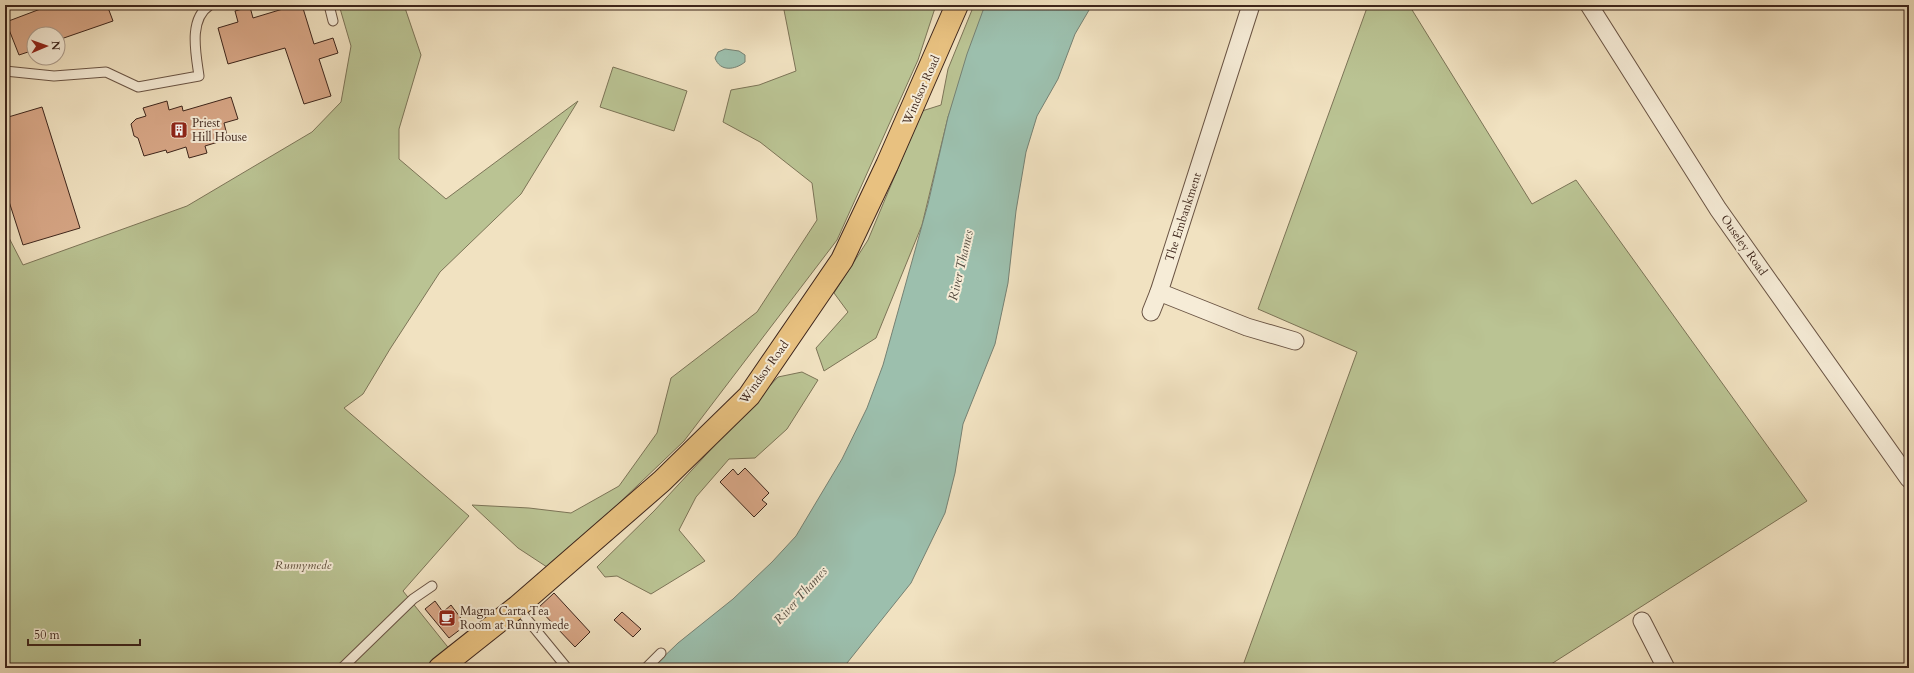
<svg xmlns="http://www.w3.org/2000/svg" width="1914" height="673" viewBox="0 0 1914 673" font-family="Cardo,serif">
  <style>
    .green { fill: #bac393; stroke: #7c7457 }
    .water { fill: #9cbfad; stroke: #768173 }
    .building { fill: #d8a787; stroke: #3d251b }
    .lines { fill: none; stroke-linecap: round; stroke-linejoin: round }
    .service-casing { stroke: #6a5444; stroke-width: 11 }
    .minor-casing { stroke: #6a5444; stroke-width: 19 }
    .primary-casing { stroke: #3d251b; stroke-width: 24 }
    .service { stroke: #f6ecd7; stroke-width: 9 }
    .minor { stroke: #f6ecd7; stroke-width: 17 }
    .primary { stroke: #e8c180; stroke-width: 22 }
    .labels { text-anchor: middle; stroke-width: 4; stroke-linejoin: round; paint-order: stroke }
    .street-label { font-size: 12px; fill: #3d251b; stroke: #f6ecd7 }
    .poi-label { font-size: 12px; fill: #3d251b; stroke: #f6ecd7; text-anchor: start }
    .park-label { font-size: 12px; font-style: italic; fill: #5c4c39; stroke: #f6ecd7 }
    .water-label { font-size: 13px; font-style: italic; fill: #554c40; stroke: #f6ecd7 }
  </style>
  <rect width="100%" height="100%" fill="#f1e2c1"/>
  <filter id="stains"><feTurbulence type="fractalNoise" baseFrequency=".005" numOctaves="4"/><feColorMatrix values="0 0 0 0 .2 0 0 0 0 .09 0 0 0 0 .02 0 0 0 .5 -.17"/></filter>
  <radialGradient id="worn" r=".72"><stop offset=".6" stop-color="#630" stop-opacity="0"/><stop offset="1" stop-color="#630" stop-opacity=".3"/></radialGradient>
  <g class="green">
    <path d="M 339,5 L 404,5 L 421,55 L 399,129 L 399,159 L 446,199 L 578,101 L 521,194 L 440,272 L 390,349 L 363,394 L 344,408 L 469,516 L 403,591 L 451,651 L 429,668 L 5,668 L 5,230 L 23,265 L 187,206 L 312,132 L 341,102 L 351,46 Z"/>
    <path d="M 783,5 L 936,5 L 918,60 L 837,240 L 684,441 L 550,569 L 518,548 L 472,505 L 529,508 L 571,513 L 619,486 L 657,433 L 671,378 L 757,312 L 817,220 L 812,183 L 760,142 L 723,122 L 731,90 L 759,85 L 796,71 Z"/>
    <path d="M 974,5 L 990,5 L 948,117 L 922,225 L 876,338 L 824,371 L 816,348 L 848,312 L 834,293 L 868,240 L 922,111 L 941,105 L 948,69 Z"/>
    <path d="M 1368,5 L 1409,5 L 1532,204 L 1576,180 L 1807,501 L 1545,668 L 1242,668 L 1357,352 L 1258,309 Z"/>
    <path d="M 613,67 L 687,91 L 674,131 L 600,107 Z"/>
    <path d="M 802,372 L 818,380 L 787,429 L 755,458 L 729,459 L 696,497 L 679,530 L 705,561 L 651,594 L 617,576 L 605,577 L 597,567 L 654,511 L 778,377 Z"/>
  </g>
  <g class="water">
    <path d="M 985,5 L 1092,5 L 1075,34 L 1058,79 L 1037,116 L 1026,152 L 1016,211 L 1008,283 L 995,344 L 963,424 L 955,473 L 945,513 L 911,583 L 843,668 L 652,668 L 678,643 L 733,599 L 772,562 L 796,536 L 842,459 L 867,408 L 883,365 L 928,204 L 948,117 L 967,54 Z"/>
    <path d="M 725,49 L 739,51 L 745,55 L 745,62 C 735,70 720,72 715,58 L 718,52 Z"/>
  </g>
  <g class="building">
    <path d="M 51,5 L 107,5 L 113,21 L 58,40 L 58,34 L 34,34 L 34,50 L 19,55 L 6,22 Z"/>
    <path d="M 296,5 L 302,5 L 314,44 L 333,38 L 338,53 L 319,59 L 331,96 L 304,104 L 285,48 L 228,64 L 218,28 L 238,22 L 235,11 L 250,7 L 253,18 Z"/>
    <path d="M 231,97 L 238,119 L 224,123 L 228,139 L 205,146 L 207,153 L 189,158 L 186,147 L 167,153 L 166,150 L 144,156 L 138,138 L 134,136 L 131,124 L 136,119 L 146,116 L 143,108 L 167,101 L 169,110 L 182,106 L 183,111 Z"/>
    <path d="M 42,107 L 80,228 L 23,245 L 5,189 L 5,118 Z"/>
    <path d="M 745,468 L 769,493 L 762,500 L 767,504 L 754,517 L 720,482 L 733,469 L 738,475 Z"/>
    <path d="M 554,593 L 590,632 L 575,647 L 538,608 Z"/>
    <path d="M 435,601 L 443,612 L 451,605 L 466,625 L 449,638 L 425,609 Z"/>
    <path d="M 622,612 L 641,629 L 633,637 L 614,620 Z"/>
  </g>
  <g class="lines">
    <g class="service-casing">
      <g id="service">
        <path d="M 329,5 L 333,21"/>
        <path d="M 5,71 L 54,76 L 106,72 L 138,87 L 199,76 C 196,54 188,19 210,5"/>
        <path d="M 517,607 L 567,668"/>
        <path d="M 342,668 L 413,599 L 432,586"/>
        <path d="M 646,668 L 661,653"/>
      </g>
    </g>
    <g class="minor-casing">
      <g id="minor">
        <path d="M 1251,5 L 1159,292 L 1247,327 L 1295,341"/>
        <path d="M 1589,5 L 1718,209 L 1909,479"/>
        <path d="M 1151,312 L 1159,292"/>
        <path d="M 1642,621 L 1666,668"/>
      </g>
    </g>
    <g class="primary-casing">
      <path id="primary" d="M 440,668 L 517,607 L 662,481 L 749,396 L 842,260 L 887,165 L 957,5"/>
    </g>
    <use href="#service" class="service"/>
    <use href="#minor" class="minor"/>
    <use href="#primary" class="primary"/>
  </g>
  <defs>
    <g id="building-square" transform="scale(0.9)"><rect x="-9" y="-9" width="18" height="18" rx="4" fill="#8f2418" stroke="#f6ecd7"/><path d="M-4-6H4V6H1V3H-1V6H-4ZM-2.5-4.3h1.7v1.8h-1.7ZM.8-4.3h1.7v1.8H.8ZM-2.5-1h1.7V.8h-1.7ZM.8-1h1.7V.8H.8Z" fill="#fff"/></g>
    <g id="cafe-square" transform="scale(0.9)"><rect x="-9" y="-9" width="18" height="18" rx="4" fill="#8f2418" stroke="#f6ecd7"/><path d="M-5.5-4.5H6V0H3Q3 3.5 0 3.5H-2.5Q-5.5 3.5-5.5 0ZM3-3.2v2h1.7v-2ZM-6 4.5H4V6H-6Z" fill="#fff"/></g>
  </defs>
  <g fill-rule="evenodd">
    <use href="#building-square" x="179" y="130"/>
    <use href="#cafe-square" x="447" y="618"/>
  </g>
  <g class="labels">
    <g class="street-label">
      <text transform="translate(921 90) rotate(-66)" y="4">Windsor Road</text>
      <text transform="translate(1183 217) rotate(-72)" y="4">The Embankment</text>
      <text transform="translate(1744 245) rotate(55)" y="4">Ouseley Road</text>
      <text transform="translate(764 372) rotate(-54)" y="4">Windsor Road</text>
    </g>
    <g class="poi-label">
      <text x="192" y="127">Priest<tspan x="192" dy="14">Hill House</tspan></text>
      <text x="460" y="615">Magna Carta Tea<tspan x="460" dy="14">Room at Runnymede</tspan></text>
    </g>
    <g class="park-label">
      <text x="303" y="569">Runnymede</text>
    </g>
    <g class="water-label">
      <text transform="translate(960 265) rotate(-77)" y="5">River Thames</text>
      <text transform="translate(800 595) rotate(-48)" y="5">River Thames</text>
    </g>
  </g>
  <rect width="1914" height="673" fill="none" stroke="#f1e2c1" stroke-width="20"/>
  <rect x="6" y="6" width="1902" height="661" fill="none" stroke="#3d251b" stroke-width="2"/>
  <rect x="10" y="10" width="1894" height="653" fill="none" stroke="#3d251b"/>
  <g transform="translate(46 46) rotate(88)"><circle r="19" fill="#f6ecd7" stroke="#ac9c8c"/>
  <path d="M0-3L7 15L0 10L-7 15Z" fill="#8f2418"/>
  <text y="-6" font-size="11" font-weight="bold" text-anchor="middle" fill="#3d251b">N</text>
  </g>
  <path d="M28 639v6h112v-6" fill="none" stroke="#3d251b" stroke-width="2"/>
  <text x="34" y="639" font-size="12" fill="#3d251b" stroke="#f6ecd7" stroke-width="3" paint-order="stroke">50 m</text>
  <rect width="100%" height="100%" filter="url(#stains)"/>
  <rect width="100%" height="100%" fill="url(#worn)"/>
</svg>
